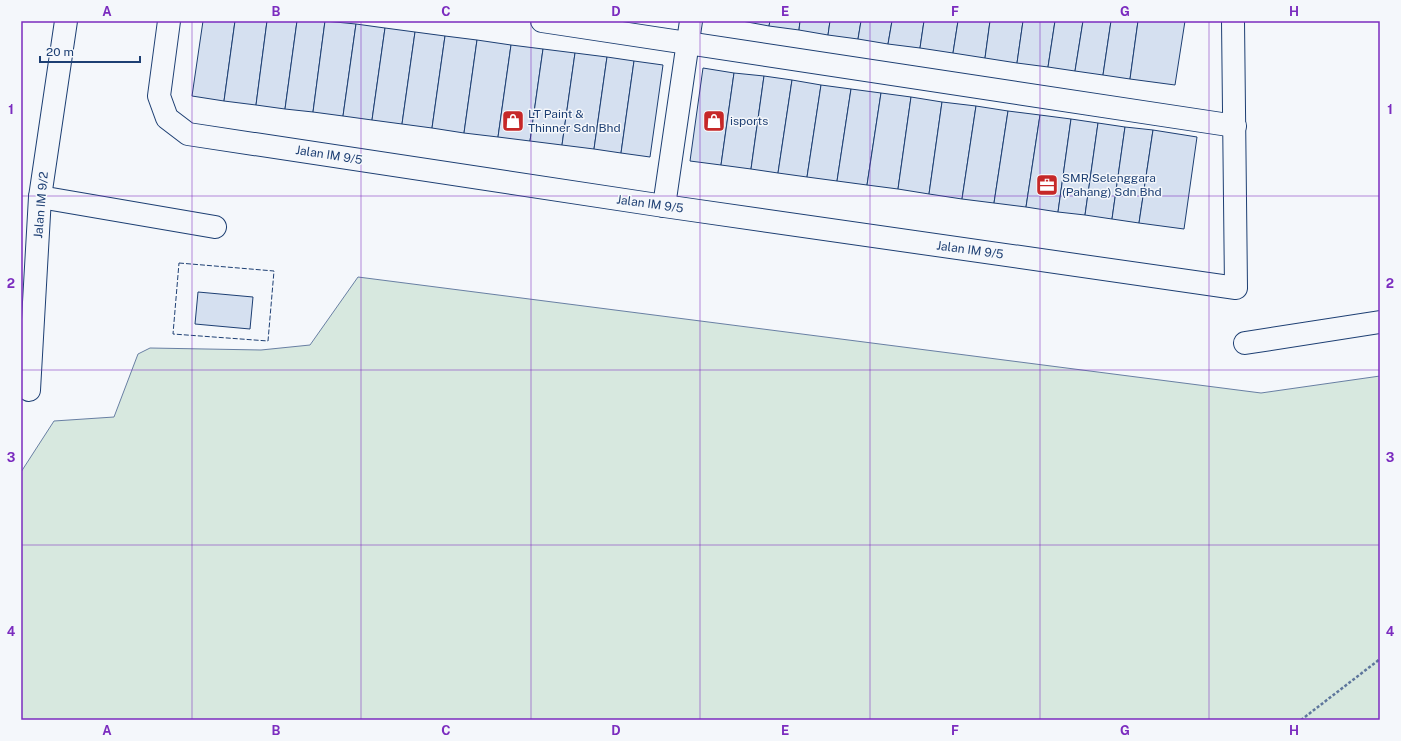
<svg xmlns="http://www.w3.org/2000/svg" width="1401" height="741" viewBox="0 0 1401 741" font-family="'Public Sans',sans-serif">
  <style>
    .green { fill: #d7e8df; stroke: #687fa3 }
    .building { fill: #d5e0f0; stroke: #1d3f73 }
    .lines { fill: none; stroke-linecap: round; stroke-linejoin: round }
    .minor-casing { stroke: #1d3f73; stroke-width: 24 }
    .path { stroke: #5e769c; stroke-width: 2.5; stroke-dasharray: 3 2; stroke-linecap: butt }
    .minor { stroke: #f4f7fb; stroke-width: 22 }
    .fence { stroke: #1d3f73; stroke-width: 1; stroke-dasharray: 5 2; stroke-linecap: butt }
    .grid { fill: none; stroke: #7b2cbf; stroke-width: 1; stroke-opacity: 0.55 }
    .labels { text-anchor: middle; stroke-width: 3; stroke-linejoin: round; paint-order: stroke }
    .poi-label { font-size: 12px; fill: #1d3f73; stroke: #f4f7fb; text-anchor: start }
    .street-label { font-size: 12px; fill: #1d3f73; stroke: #f4f7fb }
    .neatline { fill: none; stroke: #7b2cbf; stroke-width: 1.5 }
    .grid-label { font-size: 13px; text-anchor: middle; font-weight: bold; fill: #7b2cbf }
  </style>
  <rect width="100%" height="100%" fill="#f4f7fb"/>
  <path class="green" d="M 358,277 L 1261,393 L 1380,376 L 1380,720 L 21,720 L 21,472 L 54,421 L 114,417 L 138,354 L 150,348 L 261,350 L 310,345 Z"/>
  <g class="building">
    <path d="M 203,21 L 235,21 L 224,101 L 192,96 Z"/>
    <path d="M 235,21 L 267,21 L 256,105 L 224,101 Z"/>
    <path d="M 267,21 L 297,21 L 285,109 L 256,105 Z"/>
    <path d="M 297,21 L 325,21 L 313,112 L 285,109 Z"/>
    <path d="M 325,21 L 356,24 L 343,116 L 313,112 Z"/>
    <path d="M 742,21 L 770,21 L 769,26 Z"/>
    <path d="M 770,21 L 800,21 L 799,30 L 769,26 Z"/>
    <path d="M 800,21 L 830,21 L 828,35 L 799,30 Z"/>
    <path d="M 830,21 L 861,21 L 858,39 L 828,35 Z"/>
    <path d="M 861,21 L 892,21 L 888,44 L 858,39 Z"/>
    <path d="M 892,21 L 924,21 L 920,48 L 888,44 Z"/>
    <path d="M 924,21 L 958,21 L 953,53 L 920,48 Z"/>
    <path d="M 958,21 L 990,21 L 985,58 L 953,53 Z"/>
    <path d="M 990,21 L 1023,21 L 1017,63 L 985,58 Z"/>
    <path d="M 1023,21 L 1055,21 L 1048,67 L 1017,63 Z"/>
    <path d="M 1055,21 L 1083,21 L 1075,71 L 1048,67 Z"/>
    <path d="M 1083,21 L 1111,21 L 1103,75 L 1075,71 Z"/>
    <path d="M 1111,21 L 1138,21 L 1130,79 L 1103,75 Z"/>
    <path d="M 1138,21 L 1185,21 L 1175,85 L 1130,79 Z"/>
    <path d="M 356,24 L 385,28 L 372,120 L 343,116 Z"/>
    <path d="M 385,28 L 415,32 L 402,124 L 372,120 Z"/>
    <path d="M 415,32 L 445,36 L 432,128 L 402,124 Z"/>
    <path d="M 445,36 L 477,40 L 464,133 L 432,128 Z"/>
    <path d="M 477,40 L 511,45 L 498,137 L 464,133 Z"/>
    <path d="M 511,45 L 543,49 L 530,141 L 498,137 Z"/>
    <path d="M 543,49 L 575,53 L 562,145 L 530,141 Z"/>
    <path d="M 575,53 L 607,57 L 594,149 L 562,145 Z"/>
    <path d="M 607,57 L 634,61 L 621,153 L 594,149 Z"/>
    <path d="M 634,61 L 663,65 L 650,157 L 621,153 Z"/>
    <path d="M 703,68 L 734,73 L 721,165 L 690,161 Z"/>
    <path d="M 734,73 L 764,76 L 751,169 L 721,165 Z"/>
    <path d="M 764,76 L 792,80 L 778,173 L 751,169 Z"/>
    <path d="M 792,80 L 821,85 L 807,177 L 778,173 Z"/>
    <path d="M 821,85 L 851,89 L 837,181 L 807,177 Z"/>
    <path d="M 851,89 L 881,93 L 867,185 L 837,181 Z"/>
    <path d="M 881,93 L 911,97 L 898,189 L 867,185 Z"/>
    <path d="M 911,97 L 942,102 L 929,194 L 898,189 Z"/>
    <path d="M 942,102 L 976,106 L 962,199 L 929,194 Z"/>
    <path d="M 976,106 L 1008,111 L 994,203 L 962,199 Z"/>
    <path d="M 1008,111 L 1040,115 L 1026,207 L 994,203 Z"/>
    <path d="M 1040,115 L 1071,119 L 1058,212 L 1026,207 Z"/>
    <path d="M 1071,119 L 1098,123 L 1085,215 L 1058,212 Z"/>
    <path d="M 1098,123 L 1125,127 L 1112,219 L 1085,215 Z"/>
    <path d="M 1125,127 L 1153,130 L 1139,223 L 1112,219 Z"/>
    <path d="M 1153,130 L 1197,137 L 1184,229 L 1139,223 Z"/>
    <path d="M 198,292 L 253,297 L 250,329 L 195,324 Z"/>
  </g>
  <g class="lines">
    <g class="minor-casing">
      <g id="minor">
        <path d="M 169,21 L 159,96 L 167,118 L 188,134 L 664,206 L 1236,288 L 1233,21"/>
        <path d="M 542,21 L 1235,126"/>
        <path d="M 40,197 L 215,227"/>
        <path d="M 664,206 L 691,21"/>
        <path d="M 1245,343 L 1380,322"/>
        <path d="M 29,390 L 40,197 L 66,21"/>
      </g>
    </g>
    <path class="path" d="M 1301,720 L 1380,659"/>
    <use href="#minor" class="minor"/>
    <path class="fence" d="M 179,263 L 274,271 L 268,341 L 173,334 Z"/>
  </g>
  <path class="grid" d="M 192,21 L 192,720M 361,21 L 361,720M 531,21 L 531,720M 700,21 L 700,720M 870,21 L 870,720M 1040,21 L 1040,720M 1209,21 L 1209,720M 21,196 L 1380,196M 21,370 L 1380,370M 21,545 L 1380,545"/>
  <defs>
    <g id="shop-square" transform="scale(1.15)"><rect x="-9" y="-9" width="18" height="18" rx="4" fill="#c62828" stroke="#f4f7fb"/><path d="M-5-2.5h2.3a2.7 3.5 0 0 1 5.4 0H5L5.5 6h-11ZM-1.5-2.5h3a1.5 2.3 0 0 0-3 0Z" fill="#fff"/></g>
    <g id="office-square" transform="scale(1.15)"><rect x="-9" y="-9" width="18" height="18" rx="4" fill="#c62828" stroke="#f4f7fb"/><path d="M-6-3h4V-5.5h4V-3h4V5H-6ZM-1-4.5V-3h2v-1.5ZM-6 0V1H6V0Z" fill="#fff"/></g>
  </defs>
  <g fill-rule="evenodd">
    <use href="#shop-square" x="513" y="121"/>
    <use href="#shop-square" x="714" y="121"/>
    <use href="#office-square" x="1047" y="185"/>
  </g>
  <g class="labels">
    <g class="poi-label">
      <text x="528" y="118">LT Paint &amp;<tspan x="528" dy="14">Thinner Sdn Bhd</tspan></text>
      <text x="730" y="125">isports</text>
      <text x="1062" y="182">SMR Selenggara<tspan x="1062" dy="14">(Pahang) Sdn Bhd</tspan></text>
    </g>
    <g class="street-label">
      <text transform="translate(329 155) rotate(9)" y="4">Jalan IM 9/5</text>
      <text transform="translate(650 204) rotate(8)" y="4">Jalan IM 9/5</text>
      <text transform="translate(41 205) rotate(-85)" y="4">Jalan IM 9/2</text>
      <text transform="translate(970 250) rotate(8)" y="4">Jalan IM 9/5</text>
    </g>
  </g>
  <rect width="1401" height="741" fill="none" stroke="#f4f7fb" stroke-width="44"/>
  <path d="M40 56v6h100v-6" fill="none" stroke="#1d3f73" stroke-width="2"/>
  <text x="46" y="56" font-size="12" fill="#1d3f73" stroke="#f4f7fb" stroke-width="3" paint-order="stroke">20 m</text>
  <rect x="22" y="22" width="1357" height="697" class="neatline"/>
  <g class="grid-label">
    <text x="107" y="16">A</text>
    <text x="276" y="16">B</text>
    <text x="446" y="16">C</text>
    <text x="616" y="16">D</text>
    <text x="785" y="16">E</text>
    <text x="955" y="16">F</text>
    <text x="1125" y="16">G</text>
    <text x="1294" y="16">H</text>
    <text x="11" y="114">1</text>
    <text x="1390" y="114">1</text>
    <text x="11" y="288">2</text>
    <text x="1390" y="288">2</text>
    <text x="11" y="462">3</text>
    <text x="1390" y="462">3</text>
    <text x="11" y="636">4</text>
    <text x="1390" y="636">4</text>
    <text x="107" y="735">A</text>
    <text x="276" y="735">B</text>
    <text x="446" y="735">C</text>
    <text x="616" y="735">D</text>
    <text x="785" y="735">E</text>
    <text x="955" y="735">F</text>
    <text x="1125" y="735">G</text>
    <text x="1294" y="735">H</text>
  </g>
</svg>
